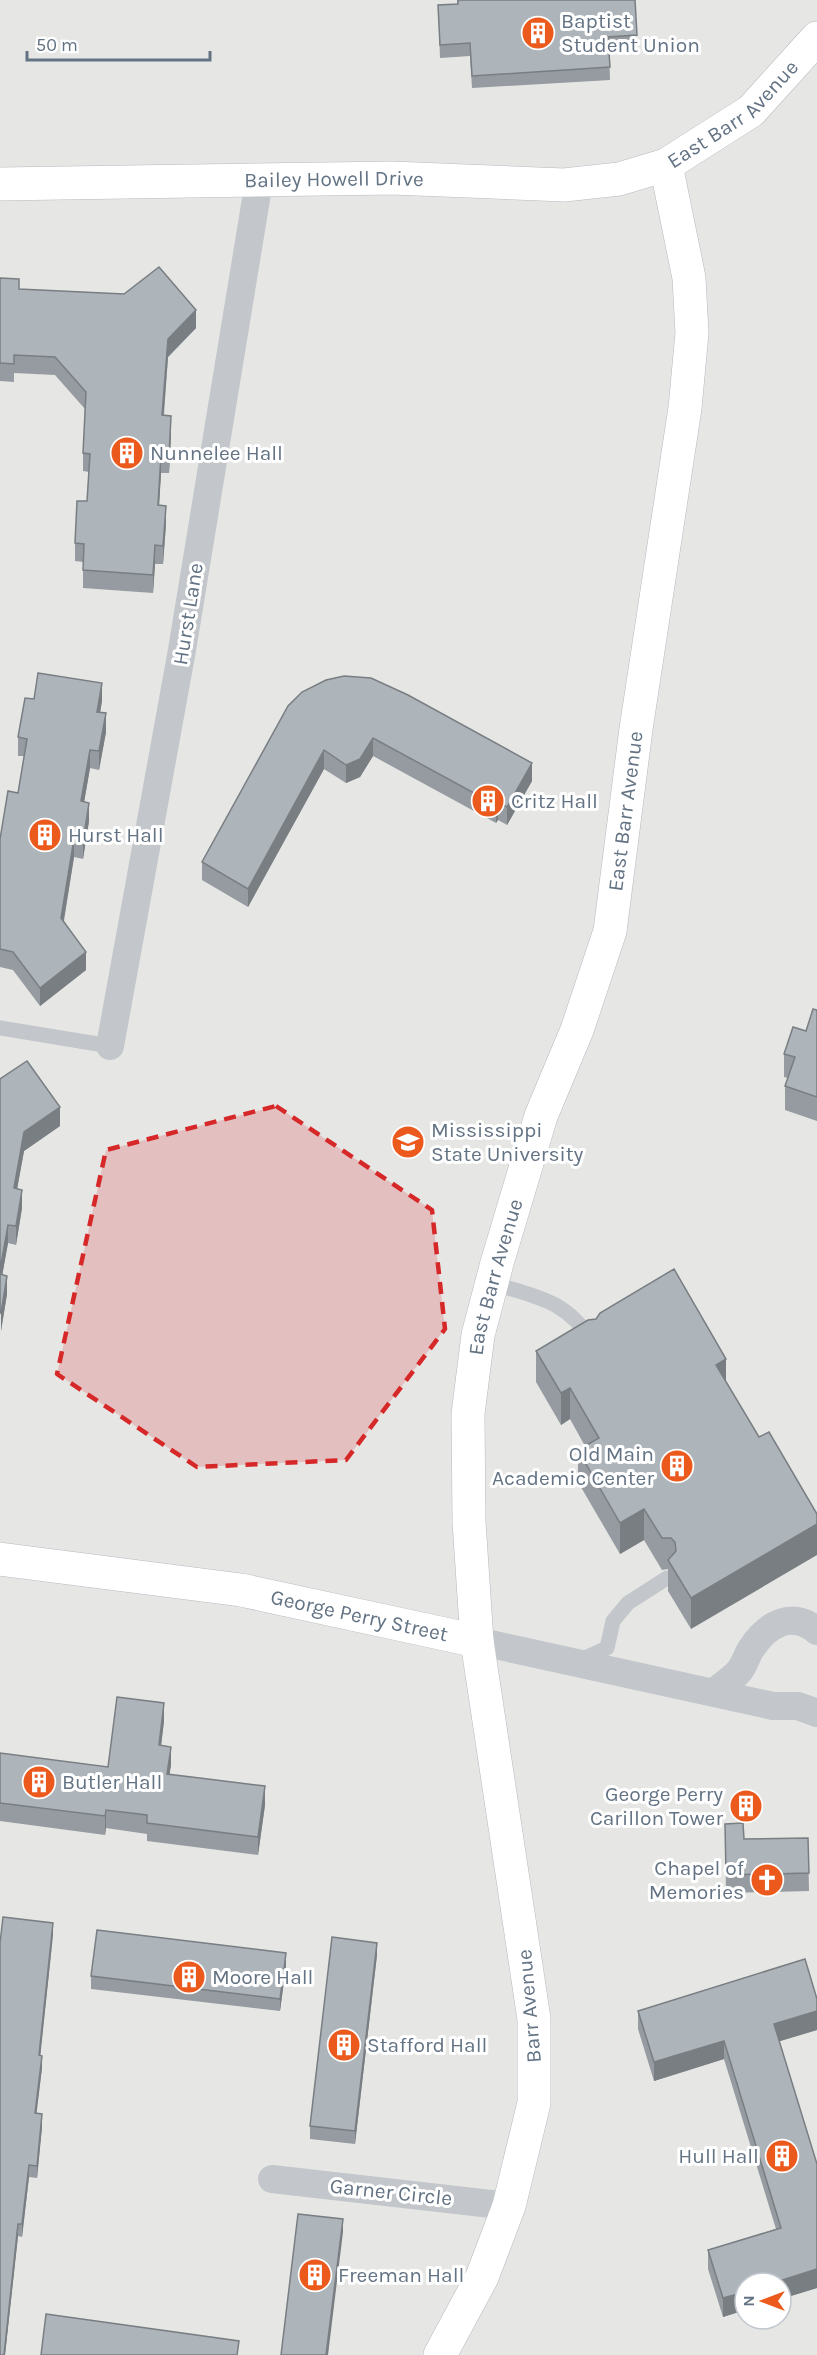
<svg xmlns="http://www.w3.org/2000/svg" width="817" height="2355" viewBox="0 0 817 2355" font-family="Karla,sans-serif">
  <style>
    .built { fill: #e6e7e5; fill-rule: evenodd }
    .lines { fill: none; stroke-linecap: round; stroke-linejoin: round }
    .secondary-casing { stroke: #b5babf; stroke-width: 34 }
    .lane { stroke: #c3c6ca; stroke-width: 15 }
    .street { stroke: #c3c6ca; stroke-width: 28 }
    .secondary { stroke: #fff; stroke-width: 33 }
    .wall { fill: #959ba0 }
    .shaded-wall { fill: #797e82 }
    .building { fill: #adb4ba; stroke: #797e82; stroke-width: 1.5 }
    .marked { fill: #d62828; fill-opacity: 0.2; stroke: #d62828; stroke-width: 4.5; stroke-dasharray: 12 8; stroke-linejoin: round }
    .labels { text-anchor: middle; stroke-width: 6; stroke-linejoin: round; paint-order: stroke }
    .poi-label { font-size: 21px; fill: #637384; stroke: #fff; text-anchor: start }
    .street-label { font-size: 21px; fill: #637384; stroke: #fff }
  </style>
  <rect width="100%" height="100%" fill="#f5f6f2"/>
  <path class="built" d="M 0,0 L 817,0 L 817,2355 L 0,2355 ZM 745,2283 L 781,2283 L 781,2319 L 745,2319 Z"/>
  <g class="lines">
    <g class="secondary-casing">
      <g id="secondary">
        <path id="s1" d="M 0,184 L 392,178 L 564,185 L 619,179 L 666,165 L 751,111 L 817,38"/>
        <path id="s2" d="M 0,1559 L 241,1590 L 477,1641"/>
        <path id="s3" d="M 440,2355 L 482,2277 L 509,2206 L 534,2103 L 534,2019 L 477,1641 L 469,1522 L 468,1414 L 478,1335 L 497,1263 L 541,1116 L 577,1030 L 610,931 L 636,729 L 685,408 L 692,333 L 689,278 L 666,165"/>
      </g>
    </g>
    <g class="lane">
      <path d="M 0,1028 L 110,1046"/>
      <path d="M 491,1283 C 533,1296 568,1300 591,1341"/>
      <path d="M 578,1661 L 607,1648 L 613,1621 L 628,1603 L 667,1578"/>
    </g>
    <g class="street">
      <path d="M 110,1046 L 182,650 L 259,181"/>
      <path d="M 477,1641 L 773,1706 L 798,1706 L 817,1713"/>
      <path d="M 715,1691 C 723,1685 734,1678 740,1670 C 745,1663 747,1655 751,1649 C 767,1624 792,1610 817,1631"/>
      <path d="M 272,2179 L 509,2206"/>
    </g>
    <use href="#secondary" class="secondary"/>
  </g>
  <g class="wall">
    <path d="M 457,0 L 635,0 L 637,48 L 609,50 L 610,80 L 472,88 L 470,56 L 440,58 L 438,5 L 457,4 Z"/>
    <path d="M 0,278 L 19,289 L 196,328 L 168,357 L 164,415 L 171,434 L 169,473 L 161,473 L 159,505 L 166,524 L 163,564 L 155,564 L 153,593 L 83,588 L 83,562 L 75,561 L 75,543 L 87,501 L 89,472 L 83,471 L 83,453 L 85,409 L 55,375 L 14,373 L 14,382 L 0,381 Z"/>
    <path d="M 34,699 L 102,701 L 100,713 L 106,732 L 99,770 L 90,768 L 84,802 L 89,821 L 83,859 L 74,857 L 64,921 L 86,970 L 40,1006 L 13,970 L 0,967 L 0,839 L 18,793 L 24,756 L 18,756 L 18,737 Z"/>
    <path d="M 288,706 L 532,781 L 507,825 L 498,820 L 496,823 L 373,756 L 360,777 L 346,783 L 324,769 L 248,907 L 202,880 L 202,862 Z"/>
    <path d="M 817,1010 L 817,1121 L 785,1110 L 785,1086 L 788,1078 L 784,1077 L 784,1054 L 806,1031 Z"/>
    <path d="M 0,1079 L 60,1126 L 24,1151 L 17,1189 L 22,1208 L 16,1245 L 8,1243 L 2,1275 L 7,1294 L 1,1331 Z"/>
    <path d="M 536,1351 L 726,1359 L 691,1629 L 668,1591 L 668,1569 L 662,1570 L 644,1540 L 620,1554 L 578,1482 L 578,1450 L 585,1446 L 570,1419 L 561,1425 L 536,1382 Z"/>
    <path d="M 164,1721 L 161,1745 L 171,1765 L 169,1774 L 265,1805 L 258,1855 L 147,1841 L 147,1834 L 106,1828 L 105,1835 L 0,1821 L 0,1753 L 108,1767 Z"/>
    <path d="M 725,1824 L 744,1839 L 808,1838 L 809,1891 L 726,1893 Z"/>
    <path d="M 53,1935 L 40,2056 L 42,2068 L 36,2114 L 42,2127 L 37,2178 L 29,2177 L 22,2237 L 18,2236 L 5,2355 L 0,2355 Z"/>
    <path d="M 377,1955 L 355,2144 L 310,2139 L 310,2126 Z"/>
    <path d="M 286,1966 L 280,2011 L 91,1989 L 91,1976 Z"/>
    <path d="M 817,1999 L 817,2030 L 779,2041 L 817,2288 L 781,2299 L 781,2283 L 745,2283 L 745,2310 L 723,2317 L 708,2269 L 708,2250 L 776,2229 L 724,2059 L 654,2081 L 638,2029 L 638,2011 Z"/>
  </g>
  <g class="shaded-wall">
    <path d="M 196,310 L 196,328 L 168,357 L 162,434 L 162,415 L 168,339 Z"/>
    <path d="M 171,416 L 171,434 L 169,473 L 169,455 Z"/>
    <path d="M 161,455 L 161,473 L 158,524 L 158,505 Z"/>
    <path d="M 166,506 L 166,524 L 163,564 L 163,546 Z"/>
    <path d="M 155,545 L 155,564 L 153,593 L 153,575 Z"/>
    <path d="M 102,683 L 102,701 L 97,730 L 97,712 Z"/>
    <path d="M 106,713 L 106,732 L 99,770 L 99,751 Z"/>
    <path d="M 373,738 L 373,756 L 360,777 L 346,783 L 346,765 Z"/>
    <path d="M 90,750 L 90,768 L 81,820 L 81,801 Z"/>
    <path d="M 324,750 L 324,769 L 248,907 L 248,889 Z"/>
    <path d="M 532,763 L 532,781 L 507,825 L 507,807 Z"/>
    <path d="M 498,802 L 498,820 L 496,823 L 496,805 Z"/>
    <path d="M 89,803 L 89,821 L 83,859 L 83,841 Z"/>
    <path d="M 74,839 L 74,857 L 61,936 L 61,918 Z"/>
    <path d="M 86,952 L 86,970 L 40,1006 L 40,988 Z"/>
    <path d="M 60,1107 L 60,1126 L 24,1151 L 14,1206 L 14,1188 L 24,1132 Z"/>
    <path d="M 22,1190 L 22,1208 L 16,1245 L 16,1226 Z"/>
    <path d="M 8,1225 L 8,1243 L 0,1288 L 0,1270 Z"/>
    <path d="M 7,1276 L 7,1294 L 1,1331 L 1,1313 Z"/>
    <path d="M 726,1359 L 726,1390 L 716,1365 Z"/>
    <path d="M 570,1388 L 570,1419 L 561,1425 L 561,1393 Z"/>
    <path d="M 644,1509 L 644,1540 L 620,1554 L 620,1523 Z"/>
    <path d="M 817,1524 L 817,1555 L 691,1629 L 691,1598 Z"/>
    <path d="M 164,1703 L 164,1721 L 159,1763 L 159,1745 Z"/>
    <path d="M 171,1747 L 171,1765 L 167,1792 L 167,1774 Z"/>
    <path d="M 265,1786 L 265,1805 L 258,1855 L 258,1837 Z"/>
    <path d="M 106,1810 L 106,1828 L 105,1835 L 105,1816 Z"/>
    <path d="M 53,1923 L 53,1935 L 39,2068 L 39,2055 Z"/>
    <path d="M 377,1943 L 377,1955 L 355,2144 L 355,2131 Z"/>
    <path d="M 286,1953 L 286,1966 L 280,2011 L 280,1999 Z"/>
    <path d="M 817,2011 L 817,2030 L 774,2043 L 774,2024 Z"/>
    <path d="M 724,2041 L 724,2059 L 654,2081 L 654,2062 Z"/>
    <path d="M 42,2056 L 42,2068 L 35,2126 L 35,2113 Z"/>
    <path d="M 42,2114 L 42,2127 L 37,2178 L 37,2166 Z"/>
    <path d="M 29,2165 L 29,2177 L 22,2237 L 22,2224 Z"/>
    <path d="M 343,2219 L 343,2232 L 328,2355 L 326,2355 Z"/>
    <path d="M 18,2224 L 18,2236 L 5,2355 L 4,2355 Z"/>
    <path d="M 817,2269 L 817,2288 L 781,2299 L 781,2283 L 773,2283 Z"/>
    <path d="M 745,2292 L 745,2310 L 723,2317 L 723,2298 Z"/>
  </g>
  <g class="building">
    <path d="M 458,0 L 635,0 L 637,35 L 608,37 L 610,67 L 472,76 L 470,43 L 440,45 L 438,5 L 458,4 Z"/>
    <path d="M 159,267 L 196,310 L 168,339 L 162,415 L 171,416 L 169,455 L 161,455 L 158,505 L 166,506 L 163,546 L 155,545 L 153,575 L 83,570 L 84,544 L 75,543 L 77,501 L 87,501 L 90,454 L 83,453 L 86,392 L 55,357 L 14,355 L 14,364 L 0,363 L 0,278 L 19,279 L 19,289 L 124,294 Z"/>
    <path d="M 38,673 L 102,683 L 97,712 L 106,713 L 99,751 L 90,750 L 81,801 L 89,803 L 83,841 L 74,839 L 61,918 L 86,952 L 40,988 L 13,952 L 0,949 L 0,839 L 8,791 L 18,793 L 27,739 L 18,737 L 25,698 L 34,699 Z"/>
    <path d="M 344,676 L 371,678 L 408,695 L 532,763 L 507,807 L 498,802 L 496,805 L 373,738 L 360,759 L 346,765 L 324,750 L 248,889 L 202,862 L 288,706 L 302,692 L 326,680 Z"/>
    <path d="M 813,1009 L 817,1010 L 817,1097 L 785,1086 L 795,1057 L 784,1054 L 793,1027 L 806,1031 Z"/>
    <path d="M 27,1061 L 60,1107 L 24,1132 L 14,1188 L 22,1190 L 16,1226 L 8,1225 L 0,1270 L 0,1079 Z"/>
    <path d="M 674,1269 L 726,1359 L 716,1365 L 759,1437 L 769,1432 L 817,1514 L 817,1524 L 691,1598 L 668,1560 L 676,1551 L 675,1542 L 671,1538 L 662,1538 L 644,1509 L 620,1523 L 578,1450 L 599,1438 L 570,1388 L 561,1393 L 536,1351 L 588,1320 L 596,1319 L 600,1313 Z"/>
    <path d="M 0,1274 L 7,1276 L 1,1313 L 0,1313 Z"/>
    <path d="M 117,1697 L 164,1703 L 159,1745 L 171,1747 L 167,1774 L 265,1786 L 258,1837 L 147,1823 L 147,1815 L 106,1810 L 105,1816 L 0,1803 L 0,1753 L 108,1767 Z"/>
    <path d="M 743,1823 L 744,1839 L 808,1838 L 809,1873 L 726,1875 L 725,1824 Z"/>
    <path d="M 3,1917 L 53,1923 L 39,2055 L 42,2056 L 35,2113 L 42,2114 L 37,2166 L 29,2165 L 22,2224 L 18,2224 L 4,2355 L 0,2355 L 0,1943 Z"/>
    <path d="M 97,1930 L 286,1953 L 280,1999 L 91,1976 Z"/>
    <path d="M 332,1937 L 377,1943 L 355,2131 L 310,2126 Z"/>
    <path d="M 805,1959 L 817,1999 L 817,2011 L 774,2024 L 817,2164 L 817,2269 L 773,2283 L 745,2283 L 745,2292 L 723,2298 L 708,2250 L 781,2228 L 724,2041 L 654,2062 L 638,2011 Z"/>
    <path d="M 298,2214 L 343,2219 L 326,2355 L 281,2355 Z"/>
    <path d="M 46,2314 L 239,2341 L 237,2355 L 41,2355 Z"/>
  </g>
  <path class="marked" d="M 276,1106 L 432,1210 L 445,1329 L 346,1460 L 197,1467 L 57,1374 L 106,1150 Z"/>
  <defs>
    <g id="building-disc" transform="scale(1.725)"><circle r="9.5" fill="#eb5a1c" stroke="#fff"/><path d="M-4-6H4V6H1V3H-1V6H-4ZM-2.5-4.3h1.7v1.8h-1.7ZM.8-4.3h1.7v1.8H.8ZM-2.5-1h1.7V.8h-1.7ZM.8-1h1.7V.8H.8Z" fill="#fff"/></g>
    <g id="university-disc" transform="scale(1.725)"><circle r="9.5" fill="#eb5a1c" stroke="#fff"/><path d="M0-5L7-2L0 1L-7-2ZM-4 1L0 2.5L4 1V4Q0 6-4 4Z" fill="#fff"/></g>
    <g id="church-disc" transform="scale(1.725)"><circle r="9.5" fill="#eb5a1c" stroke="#fff"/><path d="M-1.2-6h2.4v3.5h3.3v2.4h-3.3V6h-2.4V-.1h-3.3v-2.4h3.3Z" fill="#fff"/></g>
  </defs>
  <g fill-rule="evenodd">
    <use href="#building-disc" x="538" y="33"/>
    <use href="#building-disc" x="127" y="453"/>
    <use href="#building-disc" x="488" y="801"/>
    <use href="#building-disc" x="45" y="835"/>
    <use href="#university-disc" x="408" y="1142"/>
    <use href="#building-disc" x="677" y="1466"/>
    <use href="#building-disc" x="39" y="1782"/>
    <use href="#building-disc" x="746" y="1806"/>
    <use href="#church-disc" x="767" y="1880"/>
    <use href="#building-disc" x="189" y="1977"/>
    <use href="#building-disc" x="344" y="2045"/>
    <use href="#building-disc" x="782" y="2156"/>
    <use href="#building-disc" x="315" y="2275"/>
  </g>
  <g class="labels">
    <g class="poi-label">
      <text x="561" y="28">Baptist<tspan x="561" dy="24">Student Union</tspan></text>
      <text x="150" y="460">Nunnelee Hall</text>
      <text x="511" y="808">Critz Hall</text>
      <text x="68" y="842">Hurst Hall</text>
      <text x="431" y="1137">Mississippi<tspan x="431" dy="24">State University</tspan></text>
      <text x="654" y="1461" text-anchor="end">Old Main<tspan x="654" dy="24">Academic Center</tspan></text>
      <text x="62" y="1789">Butler Hall</text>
      <text x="723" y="1801" text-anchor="end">George Perry<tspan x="723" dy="24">Carillon Tower</tspan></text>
      <text x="744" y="1875" text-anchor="end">Chapel of<tspan x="744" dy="24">Memories</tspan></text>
      <text x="212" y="1984">Moore Hall</text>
      <text x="367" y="2052">Stafford Hall</text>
      <text x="759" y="2163" text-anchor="end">Hull Hall</text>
      <text x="338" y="2282">Freeman Hall</text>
    </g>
    <g class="street-label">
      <text dy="7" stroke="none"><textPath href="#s1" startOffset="753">East Barr Avenue</textPath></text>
      <text dy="7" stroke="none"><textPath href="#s1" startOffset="334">Bailey Howell Drive</textPath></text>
      <text transform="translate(188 614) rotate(-81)" y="7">Hurst Lane</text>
      <text dy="7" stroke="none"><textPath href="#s3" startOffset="1590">East Barr Avenue</textPath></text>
      <text dy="7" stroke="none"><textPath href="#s3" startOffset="1104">East Barr Avenue</textPath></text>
      <text dy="7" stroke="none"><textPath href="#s2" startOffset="364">George Perry Street</textPath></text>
      <text transform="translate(529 2006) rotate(-95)" y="7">Barr Avenue</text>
      <text transform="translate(391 2192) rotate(6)" y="7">Garner Circle</text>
    </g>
  </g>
  <g transform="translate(763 2301) rotate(270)"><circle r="28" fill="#ffffff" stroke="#c1c7ce" stroke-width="1.5"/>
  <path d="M0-4.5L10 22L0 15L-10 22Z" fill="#eb5a1c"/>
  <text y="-9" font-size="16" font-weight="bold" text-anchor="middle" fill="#637384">N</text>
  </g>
  <path d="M27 51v9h183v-9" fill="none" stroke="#637384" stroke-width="3"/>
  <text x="36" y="51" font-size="18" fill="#637384" stroke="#ffffff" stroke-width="4.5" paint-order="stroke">50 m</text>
</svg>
